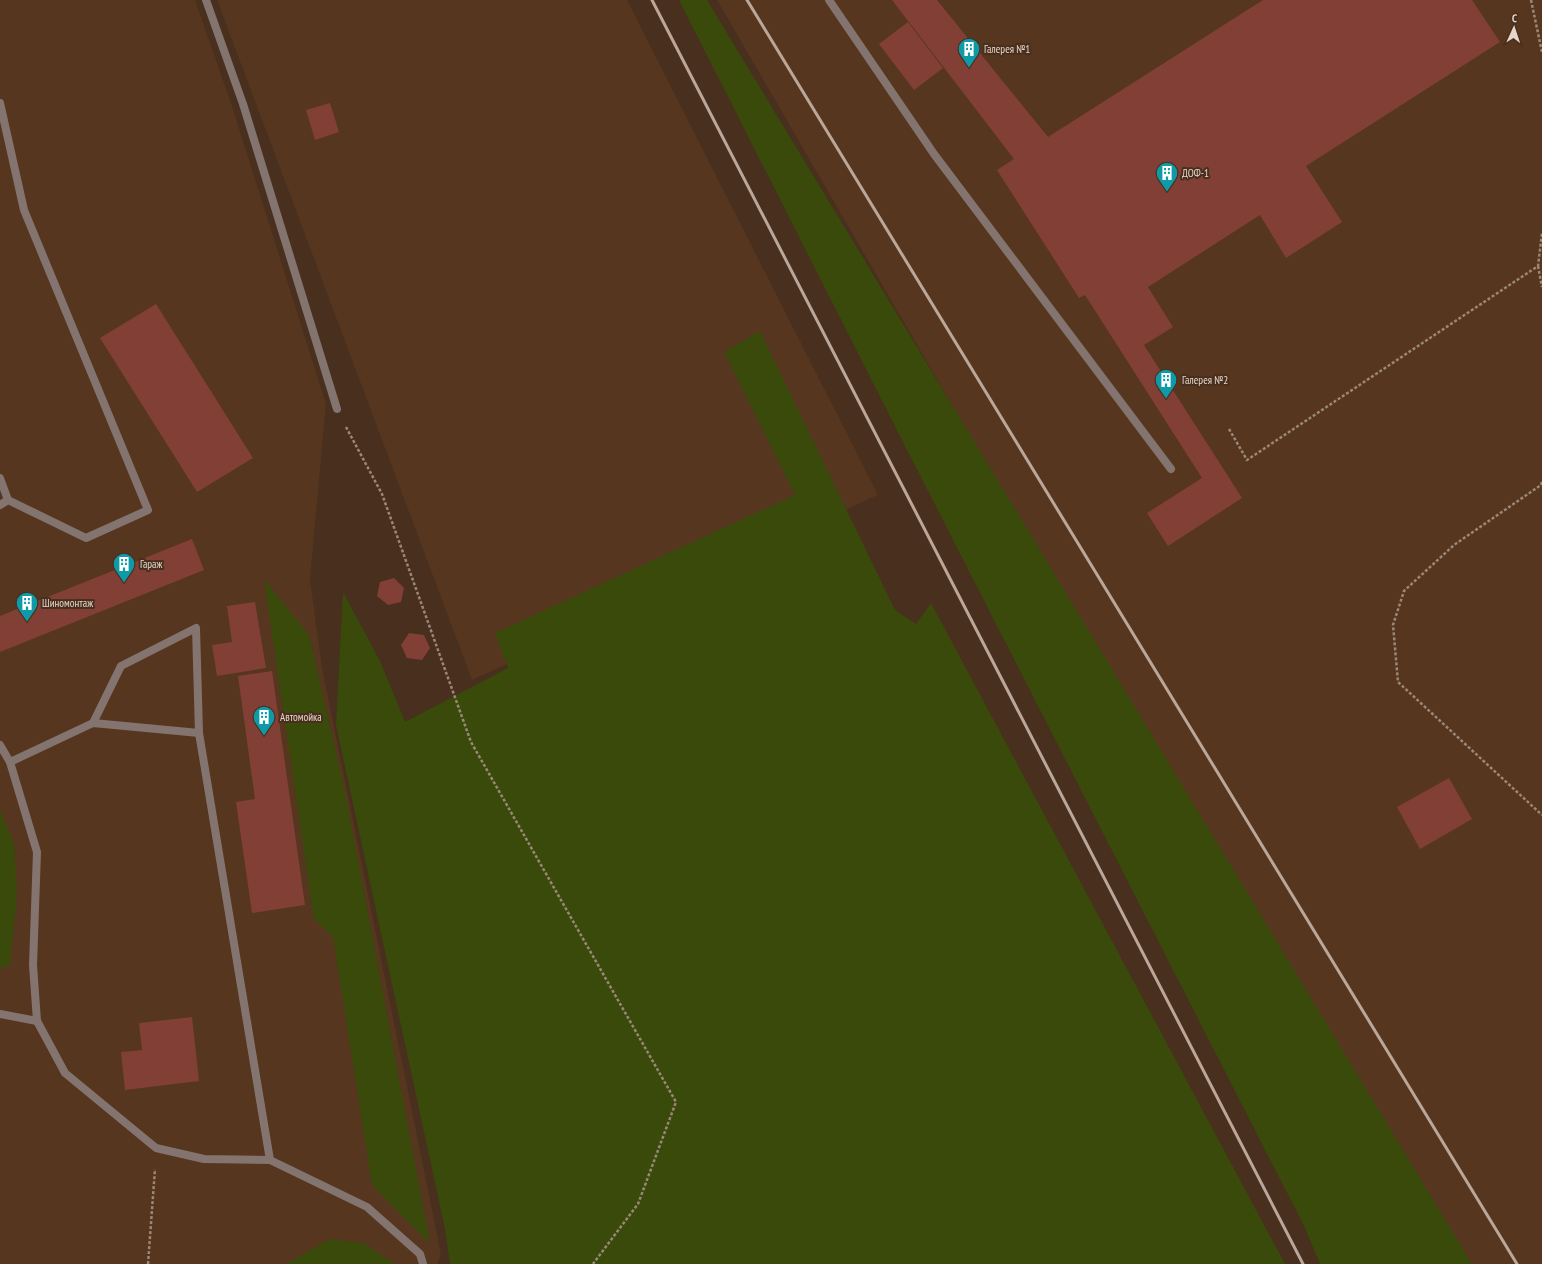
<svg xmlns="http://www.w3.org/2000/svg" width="1542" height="1264" viewBox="0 0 1542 1264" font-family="'PT Sans Narrow',sans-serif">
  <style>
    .built { fill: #56361f }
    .green { fill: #394a0b }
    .building { fill: #823f36 }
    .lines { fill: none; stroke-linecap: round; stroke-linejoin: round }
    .path { stroke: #9b8778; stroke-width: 2.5; stroke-dasharray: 3 2; stroke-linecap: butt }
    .lane { stroke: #847470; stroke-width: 8 }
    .rail { stroke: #baa79a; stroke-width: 3 }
    .labels { text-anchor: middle; stroke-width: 4; stroke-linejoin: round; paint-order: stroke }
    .poi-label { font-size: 11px; fill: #e5d5ca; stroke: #492f1d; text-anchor: start }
  </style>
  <rect width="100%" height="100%" fill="#492f1d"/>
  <g class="built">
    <path d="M 0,0 L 195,0 L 231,103 L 326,404 L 310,579 L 322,668 L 441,1254 L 437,1264 L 0,1264 Z"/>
    <path d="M 217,0 L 627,0 L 878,495 L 472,680 Z"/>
    <path d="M 717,0 L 1542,0 L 1542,1264 L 1450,1264 Z"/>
  </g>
  <g class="green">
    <path d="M 679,0 L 707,0 L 1472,1264 L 1320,1264 L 1305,1228 L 905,446 Z"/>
    <path d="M 760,331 L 895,610 L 916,624 L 931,603 L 1285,1264 L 450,1264 L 445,1229 L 336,725 L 343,592 L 380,661 L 405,722 L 508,668 L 495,633 L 795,495 L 724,352 Z"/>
    <path d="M 264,579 L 309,635 L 345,791 L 430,1244 L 372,1185 L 333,937 L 314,919 Z"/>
    <path d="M 0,810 L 14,843 L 17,893 L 10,965 L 0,969 Z"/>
    <path d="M 330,1239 L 364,1243 L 395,1264 L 286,1264 Z"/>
  </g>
  <g class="building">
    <path d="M 892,0 L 937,0 L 1048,137 L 1263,0 L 1472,0 L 1500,42 L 1306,166 L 1342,222 L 1286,258 L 1260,215 L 1148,287 L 1173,327 L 1144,345 L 1242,498 L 1168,546 L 1147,513 L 1202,478 L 1085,295 L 1079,298 L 997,170 L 1014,159 Z"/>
    <path d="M 908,22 L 943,68 L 914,90 L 879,44 Z"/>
    <path d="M 330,103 L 339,132 L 315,140 L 306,110 Z"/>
    <path d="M 156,304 L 253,458 L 197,492 L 100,338 Z"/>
    <path d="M 192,539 L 204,570 L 0,652 L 0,616 Z"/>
    <path d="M 394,578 L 404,588 L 401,602 L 388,605 L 377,596 L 380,582 Z"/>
    <path d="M 255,602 L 266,668 L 217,676 L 212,645 L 232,642 L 227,606 Z"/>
    <path d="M 409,633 L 424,635 L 430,648 L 422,660 L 407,658 L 401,645 Z"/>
    <path d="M 272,671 L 305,905 L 252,913 L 236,802 L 255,799 L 238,676 Z"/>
    <path d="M 1449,778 L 1472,819 L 1420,849 L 1397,807 Z"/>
    <path d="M 192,1017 L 199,1081 L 125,1090 L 121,1052 L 142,1050 L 139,1023 Z"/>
  </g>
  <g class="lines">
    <g class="path">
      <path d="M 1531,0 L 1542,52"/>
      <path d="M 1538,266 L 1542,287"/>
      <path d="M 346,427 L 382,494 L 471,742 L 676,1102 L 638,1204 L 593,1264"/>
      <path d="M 1229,429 L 1247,460 L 1538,266 L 1542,233"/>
      <path d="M 1542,482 L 1541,485 L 1454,545 L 1404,591 L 1393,625 L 1398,682 L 1542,815"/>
      <path d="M 148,1264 L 155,1169"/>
    </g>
    <g class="lane">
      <path d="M 206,0 L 243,104 L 337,409"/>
      <path d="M 829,0 L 934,154 L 1171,469"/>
      <path d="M 0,103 L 24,210 L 148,510 L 86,538 L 8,500 L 0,505"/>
      <path d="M 0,478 L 8,500"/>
      <path d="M 93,723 L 121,666 L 196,628 L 199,733"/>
      <path d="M 0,745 L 10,762 L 37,852 L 33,965 L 37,1021 L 65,1073 L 156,1148 L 204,1159 L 270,1160 L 367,1207 L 420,1254 L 423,1264"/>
      <path d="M 10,762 L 93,723 L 199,733 L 270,1160"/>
      <path d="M 0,1014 L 37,1021"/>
    </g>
    <g class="rail">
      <path d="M 652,0 L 1303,1264"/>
      <path d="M 747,0 L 1517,1264"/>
    </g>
  </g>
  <defs>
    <g id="building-pin" transform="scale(1.15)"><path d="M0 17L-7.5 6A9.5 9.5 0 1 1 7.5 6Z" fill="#0f9aa8" stroke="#492f1d"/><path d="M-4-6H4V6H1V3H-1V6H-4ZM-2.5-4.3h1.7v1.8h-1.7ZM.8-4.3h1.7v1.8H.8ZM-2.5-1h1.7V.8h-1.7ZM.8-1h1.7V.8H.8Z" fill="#fff"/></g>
  </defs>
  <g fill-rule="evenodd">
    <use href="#building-pin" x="969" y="49"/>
    <use href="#building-pin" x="1167" y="173"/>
    <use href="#building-pin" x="1166" y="380"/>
    <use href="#building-pin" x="124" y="564"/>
    <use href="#building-pin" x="27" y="603"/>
    <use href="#building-pin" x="264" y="717"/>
  </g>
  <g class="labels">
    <g class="poi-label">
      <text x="984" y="53">Галерея №1</text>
      <text x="1182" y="177">ДОФ-1</text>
      <text x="1182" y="384">Галерея №2</text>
      <text x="140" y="568">Гараж</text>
      <text x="42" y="607">Шиномонтаж</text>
      <text x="280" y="721">Автомойка</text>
    </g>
  </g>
  <g transform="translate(1514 28) rotate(3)" stroke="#492f1d" stroke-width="3" paint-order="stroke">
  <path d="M0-3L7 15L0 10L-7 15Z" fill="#e5d5ca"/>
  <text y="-6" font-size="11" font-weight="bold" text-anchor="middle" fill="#e5d5ca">С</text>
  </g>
</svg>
